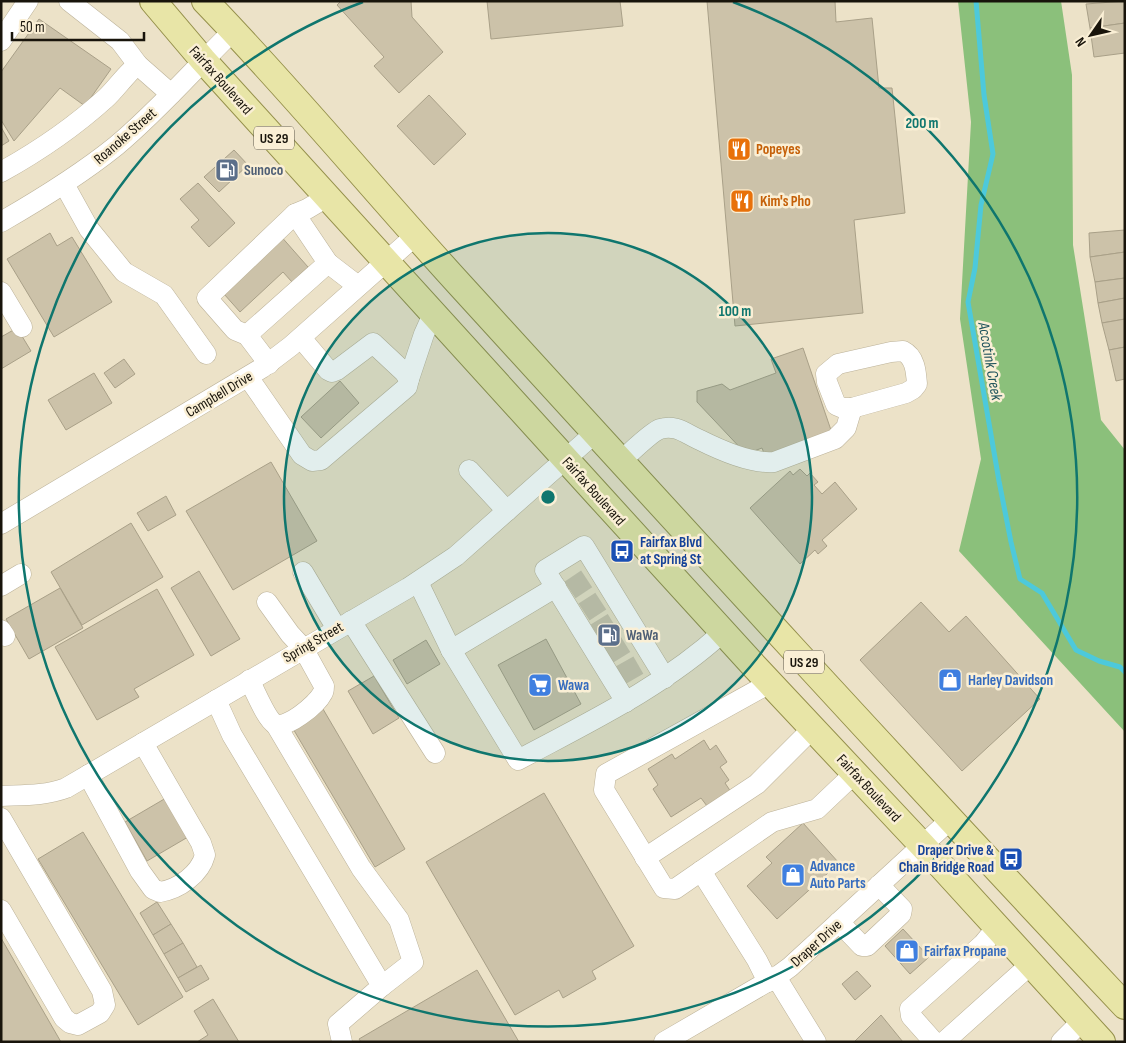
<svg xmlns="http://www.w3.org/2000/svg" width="1126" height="1043" viewBox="0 0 1126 1043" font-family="'Sofia Sans Condensed',sans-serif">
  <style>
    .forest { fill: #8bc07b }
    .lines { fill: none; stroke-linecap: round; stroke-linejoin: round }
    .stream { stroke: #4dc9db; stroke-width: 5 }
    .building { fill: #ccc2a9; stroke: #a9a088 }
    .minor-tunnel { stroke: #ccc3ac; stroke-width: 20; stroke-dasharray: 20 10; stroke-linecap: butt }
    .minor-casing { stroke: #bcb299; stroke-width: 21 }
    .major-casing { stroke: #95904b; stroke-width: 28 }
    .minor { stroke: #fff; stroke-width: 20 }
    .major { stroke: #e8e5a7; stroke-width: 26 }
    .ring { fill: none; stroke: #0f766e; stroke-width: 2.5 }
    .labels { text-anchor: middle; stroke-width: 5; stroke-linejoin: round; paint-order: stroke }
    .shield { fill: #faefd5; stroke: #5c5648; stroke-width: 1 }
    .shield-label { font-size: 14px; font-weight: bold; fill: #18140b }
    .street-label { font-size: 15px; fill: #18140b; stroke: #faefd5 }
    .food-label { font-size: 15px; font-weight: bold; fill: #c56008; stroke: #faefd5; text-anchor: start }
    .service-label { font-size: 15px; font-weight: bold; fill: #4e5e75; stroke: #faefd5; text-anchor: start }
    .transit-label { font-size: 15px; font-weight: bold; fill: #164399; stroke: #faefd5; text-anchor: start }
    .shop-label { font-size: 15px; font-weight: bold; fill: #366cbe; stroke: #faefd5; text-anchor: start }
    .water-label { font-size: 16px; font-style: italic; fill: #21555d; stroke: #faefd5 }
    .centre { fill: #0f766e; stroke: #faefd5; stroke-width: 2.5 }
    .ring-label { font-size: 15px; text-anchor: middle; font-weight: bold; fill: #0f766e; stroke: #faefd5; stroke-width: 5; stroke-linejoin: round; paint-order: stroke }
  </style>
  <rect width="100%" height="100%" fill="#ece2c8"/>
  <path class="forest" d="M 958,1 L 1061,1 L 1072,75 L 1073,245 L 1101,420 L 1125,450 L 1125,732 L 959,551 L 981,459 L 960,319 L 971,122 Z"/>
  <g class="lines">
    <path class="stream" d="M 976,1 L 984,95 L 993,154 L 981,205 L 975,268 L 968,302 L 999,481 L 1011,542 L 1020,579 L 1042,593 L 1076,650 L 1099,661 L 1120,667 L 1125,672"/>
  </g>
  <g class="building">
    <path d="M 341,1 L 411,1 L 412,17 L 443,52 L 399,93 L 374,66 L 384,57 L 337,5 Z"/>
    <path d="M 487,1 L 620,1 L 623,26 L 491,39 Z"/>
    <path d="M 707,1 L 835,1 L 836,22 L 872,18 L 879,88 L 892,88 L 905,213 L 854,220 L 863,313 L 735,326 Z"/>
    <path d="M 1125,1 L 1125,23 L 1090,28 L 1086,4 Z"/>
    <path d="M 39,19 L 111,69 L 85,106 L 60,88 L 14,141 L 1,120 L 1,72 Z"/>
    <path d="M 1125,23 L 1125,53 L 1094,57 L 1090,28 Z"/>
    <path d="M 429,95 L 466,134 L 434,165 L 397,126 Z"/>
    <path d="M 1,127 L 9,141 L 1,146 Z"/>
    <path d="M 234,150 L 248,165 L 219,192 L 204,177 Z"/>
    <path d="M 198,183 L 235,223 L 209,247 L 191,227 L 199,220 L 180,199 Z"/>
    <path d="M 1125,230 L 1125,252 L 1090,257 L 1089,233 Z"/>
    <path d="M 50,233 L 57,246 L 72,237 L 112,302 L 54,337 L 7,259 Z"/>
    <path d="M 279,234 L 308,267 L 292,282 L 283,272 L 240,312 L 224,294 Z"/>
    <path d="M 1125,252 L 1125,278 L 1095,282 L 1090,257 Z"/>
    <path d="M 1125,278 L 1125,298 L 1098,303 L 1095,282 Z"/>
    <path d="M 1125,298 L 1125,319 L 1102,323 L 1098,303 Z"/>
    <path d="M 1125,319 L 1125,347 L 1109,350 L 1102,323 Z"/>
    <path d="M 17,328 L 31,351 L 1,369 L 1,337 Z"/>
    <path d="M 1125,347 L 1125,379 L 1116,381 L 1109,350 Z"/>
    <path d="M 803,348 L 834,439 L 767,461 L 762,448 L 746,454 L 697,402 L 697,391 L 722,384 L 730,390 L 776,373 L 771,359 Z"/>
    <path d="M 124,359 L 135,374 L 115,388 L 104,373 Z"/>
    <path d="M 94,373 L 112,403 L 66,430 L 48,400 Z"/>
    <path d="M 340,381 L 359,403 L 321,438 L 301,417 Z"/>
    <path d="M 271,462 L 317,541 L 233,590 L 186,511 Z"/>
    <path d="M 800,469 L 807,476 L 810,473 L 818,482 L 814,485 L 822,494 L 835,482 L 857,509 L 822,540 L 827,546 L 818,554 L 815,550 L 800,564 L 750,508 L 790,471 L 793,475 Z"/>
    <path d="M 166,496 L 176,515 L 148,531 L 137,513 Z"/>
    <path d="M 131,523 L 163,577 L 82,625 L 51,572 Z"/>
    <path d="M 199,571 L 240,639 L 211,656 L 171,588 Z"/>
    <path d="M 60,588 L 83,628 L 29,659 L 6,619 Z"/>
    <path d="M 157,589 L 194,655 L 134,689 L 139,697 L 97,720 L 55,647 Z"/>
    <path d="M 921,602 L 949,632 L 966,616 L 1040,699 L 962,771 L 860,660 Z"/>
    <path d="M 546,639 L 581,704 L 534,730 L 498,665 Z"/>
    <path d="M 426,640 L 440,664 L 407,684 L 393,660 Z"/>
    <path d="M 374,676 L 399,718 L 373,734 L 348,691 Z"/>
    <path d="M 323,709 L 405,849 L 375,867 L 292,727 Z"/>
    <path d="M 704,740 L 710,750 L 716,745 L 727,762 L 720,767 L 729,780 L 725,783 L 733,795 L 710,810 L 701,798 L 671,817 L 653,789 L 658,785 L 648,769 L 672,754 L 675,759 Z"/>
    <path d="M 544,793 L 634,946 L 592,971 L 596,979 L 563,998 L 559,990 L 515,1015 L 426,862 Z"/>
    <path d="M 166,798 L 188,837 L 147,861 L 125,822 Z"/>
    <path d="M 803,823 L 839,863 L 777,919 L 747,886 L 772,863 L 766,857 Z"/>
    <path d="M 83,832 L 183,997 L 138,1025 L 38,859 Z"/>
    <path d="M 157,902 L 171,924 L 153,935 L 140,913 Z"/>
    <path d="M 171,924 L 183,943 L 164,954 L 153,935 Z"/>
    <path d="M 903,929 L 929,957 L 910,974 L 885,946 Z"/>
    <path d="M 1,938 L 61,1042 L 1,1042 Z"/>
    <path d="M 183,943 L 197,967 L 178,978 L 164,954 Z"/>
    <path d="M 201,965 L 209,979 L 186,992 L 178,978 Z"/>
    <path d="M 477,970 L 519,1042 L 361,1042 L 359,1039 Z"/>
    <path d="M 857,971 L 871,986 L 855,1000 L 842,984 Z"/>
    <path d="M 213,999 L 239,1042 L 197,1042 L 208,1035 L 194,1011 Z"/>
    <path d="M 881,1015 L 903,1042 L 856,1042 L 855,1041 Z"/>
  </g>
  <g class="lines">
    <g class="minor-tunnel">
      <path d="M 570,590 L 591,576"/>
      <path d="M 584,612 L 604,599"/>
      <path d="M 596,633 L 617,620"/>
      <path d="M 608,654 L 629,641"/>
      <path d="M 621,675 L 642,663"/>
    </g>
    <g class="minor-casing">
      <g id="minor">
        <path d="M 69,1 L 120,41 L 138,65 L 171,94"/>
        <path d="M 1,41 L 28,1"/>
        <path d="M 1,172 C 39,151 74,127 106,98 C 115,90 130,69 138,65"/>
        <path d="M 64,184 L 89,229 L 124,272 L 164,295 L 206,354"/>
        <path d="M 295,214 L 328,263 L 358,286"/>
        <path d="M 1,222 C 41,199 80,175 116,146 C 158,111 194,69 233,31"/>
        <path d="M 1,292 L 22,327"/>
        <path d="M 247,335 L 328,263"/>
        <path d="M 903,351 C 915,357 916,371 917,384 L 913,389 L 906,393 L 852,408 L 843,408 L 836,405 L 827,382 L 826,374 L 838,364 L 891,352 Z"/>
        <path d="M 269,364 L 247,335 L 235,330 L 207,298 L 295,214 L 307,209 L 327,197"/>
        <path d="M 248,377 L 302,455 L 312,461 L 321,460 L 407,387 L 409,379 L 404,372 L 373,343 L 337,370 L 332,372 L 328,370 L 301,338"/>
        <path d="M 409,379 L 424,334 L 433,314"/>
        <path d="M 621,461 C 629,454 651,432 660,429 C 676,424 686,434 700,440 C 720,450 752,464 774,462 L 835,439 L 846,428 L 852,408"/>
        <path d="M 469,470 L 507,511"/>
        <path d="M 1,524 L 262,368 L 291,346 L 415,236"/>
        <path d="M 303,572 L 337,629"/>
        <path d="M 418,582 L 451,650 L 518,760 C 589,722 663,687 723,632"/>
        <path d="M 1,586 L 21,574"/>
        <path d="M 351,621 L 435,753"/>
        <path d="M 1,630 L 5,636"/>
        <path d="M 451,650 L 556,587"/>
        <path d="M 249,680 C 255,690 266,719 275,724 C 286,730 317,704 322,694 C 324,692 324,689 324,686 L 303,648 L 290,634 L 267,602"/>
        <path d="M 770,683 L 606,774 L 604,790 L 664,888 L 675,889 L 772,822 L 817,809 L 855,773"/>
        <path d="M 216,700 L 232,735 L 382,986 L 338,1024 L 342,1042"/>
        <path d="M 626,702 L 545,570 L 584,546 L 665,678"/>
        <path d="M 276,725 L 361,868 L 399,920 L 413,962 L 382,986"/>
        <path d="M 88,775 L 140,871 L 153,889 L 160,892 C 179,889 200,874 205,855 L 201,843 L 143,743"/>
        <path d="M 1,796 C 23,795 45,796 66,788 L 408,588 L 456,556 L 595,433"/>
        <path d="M 1,818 L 102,991 L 105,1005 L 100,1013 L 78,1025 L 70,1023 L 64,1018 L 1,910"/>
        <path d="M 645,858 L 757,784 L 813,728"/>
        <path d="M 701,871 L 757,960 L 768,982"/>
        <path d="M 839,922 L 862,946 L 867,946 L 901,914 L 902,909 L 879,885"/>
        <path d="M 776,977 L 816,1042"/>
        <path d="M 664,1042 L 779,975 L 790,967 L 950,820"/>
        <path d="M 934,1042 L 911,1016 L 910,1009 L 983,944 L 997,927"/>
        <path d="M 944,1042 L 1031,964"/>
        <path d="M 1061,1042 L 1082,1021"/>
      </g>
    </g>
    <g class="major-casing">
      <g id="major">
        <path d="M 153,1 L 203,60 L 600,497 L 755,667 L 923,846 L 1102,1042"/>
        <path d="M 205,1 C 294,93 375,192 461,286 C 681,527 901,768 1125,1006"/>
      </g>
    </g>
    <use href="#minor" class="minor"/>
    <use href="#major" class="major"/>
  </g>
  <circle cx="548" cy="497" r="264" fill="#0f766e" fill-opacity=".12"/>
  <g class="ring">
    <circle cx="548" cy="497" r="264"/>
    <path d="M733 2A529 529 0 1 1 363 2"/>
  </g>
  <defs>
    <g id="restaurant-square" transform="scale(1.25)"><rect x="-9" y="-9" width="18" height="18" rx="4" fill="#e8710a" stroke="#faefd5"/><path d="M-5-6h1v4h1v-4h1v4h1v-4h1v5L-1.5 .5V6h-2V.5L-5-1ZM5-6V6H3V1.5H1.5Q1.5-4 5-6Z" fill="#fff"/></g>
    <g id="fuel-square" transform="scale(1.25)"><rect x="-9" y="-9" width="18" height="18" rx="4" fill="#5c6f8a" stroke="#faefd5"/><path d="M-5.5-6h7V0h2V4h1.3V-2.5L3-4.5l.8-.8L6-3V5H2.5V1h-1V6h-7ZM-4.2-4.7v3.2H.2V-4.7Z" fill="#fff"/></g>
    <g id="bus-square" transform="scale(1.25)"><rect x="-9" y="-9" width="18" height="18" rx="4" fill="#1a4fb4" stroke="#faefd5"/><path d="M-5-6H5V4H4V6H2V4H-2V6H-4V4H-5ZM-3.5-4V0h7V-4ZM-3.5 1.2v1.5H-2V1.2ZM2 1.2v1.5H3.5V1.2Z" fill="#fff"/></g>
    <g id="shop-square" transform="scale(1.25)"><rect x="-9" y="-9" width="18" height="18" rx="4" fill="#3f7fe0" stroke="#faefd5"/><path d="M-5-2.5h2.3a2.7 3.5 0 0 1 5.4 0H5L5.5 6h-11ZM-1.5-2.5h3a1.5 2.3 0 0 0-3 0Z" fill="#fff"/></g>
    <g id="supermarket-square" transform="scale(1.25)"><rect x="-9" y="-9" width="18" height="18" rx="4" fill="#3f7fe0" stroke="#faefd5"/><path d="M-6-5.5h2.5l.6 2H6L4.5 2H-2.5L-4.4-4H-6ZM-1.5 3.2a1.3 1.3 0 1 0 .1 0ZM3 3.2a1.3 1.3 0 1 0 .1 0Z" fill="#fff"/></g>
  </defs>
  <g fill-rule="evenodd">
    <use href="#restaurant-square" x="739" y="149"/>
    <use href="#fuel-square" x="227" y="170"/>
    <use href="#restaurant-square" x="742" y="201"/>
    <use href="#bus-square" x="622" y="551"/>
    <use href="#fuel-square" x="609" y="635"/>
    <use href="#shop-square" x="950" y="680"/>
    <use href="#supermarket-square" x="540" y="685"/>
    <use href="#bus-square" x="1011" y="859"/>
    <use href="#shop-square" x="793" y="875"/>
    <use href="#shop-square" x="907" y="951"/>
  </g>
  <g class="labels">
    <g class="shield">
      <rect x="254" y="126.5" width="40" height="23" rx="4"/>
      <rect x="784" y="650.5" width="40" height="23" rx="4"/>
    </g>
    <g class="shield-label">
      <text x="274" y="143">US 29</text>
      <text x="804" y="667">US 29</text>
    </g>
    <g class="street-label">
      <text transform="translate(221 80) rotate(48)" y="5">Fairfax Boulevard</text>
      <text transform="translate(125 136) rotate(-41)" y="5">Roanoke Street</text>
      <text transform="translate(219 394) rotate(-31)" y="5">Campbell Drive</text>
      <text transform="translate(594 491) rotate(48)" y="5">Fairfax Boulevard</text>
      <text transform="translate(313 642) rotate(-30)" y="5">Spring Street</text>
      <text transform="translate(869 788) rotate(47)" y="5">Fairfax Boulevard</text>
      <text transform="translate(816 943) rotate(-42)" y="5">Draper Drive</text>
    </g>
    <g class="food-label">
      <text x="756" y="154">Popeyes</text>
      <text x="760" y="206">Kim's Pho</text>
    </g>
    <g class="service-label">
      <text x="244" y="175">Sunoco</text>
      <text x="626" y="640">WaWa</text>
    </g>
    <g class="transit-label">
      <text x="640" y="547">Fairfax Blvd<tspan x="640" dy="17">at Spring St</tspan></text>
      <text x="994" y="855" text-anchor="end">Draper Drive &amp;<tspan x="994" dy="17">Chain Bridge Road</tspan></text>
    </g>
    <g class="shop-label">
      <text x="968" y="685">Harley Davidson</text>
      <text x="558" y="690">Wawa</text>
      <text x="810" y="871">Advance<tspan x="810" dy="17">Auto Parts</tspan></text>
      <text x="924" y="956">Fairfax Propane</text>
    </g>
    <g class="water-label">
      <text transform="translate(991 361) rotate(80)" y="6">Accotink Creek</text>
    </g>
  </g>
  <circle cx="548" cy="497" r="8" class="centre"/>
  <g class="ring-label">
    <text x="922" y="128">200 m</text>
    <text x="735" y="316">100 m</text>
  </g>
  <rect width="1126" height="1043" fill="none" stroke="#18140b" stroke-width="5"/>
  <g transform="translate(1091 35) rotate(236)" stroke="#faefd5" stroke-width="4" paint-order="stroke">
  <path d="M0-4L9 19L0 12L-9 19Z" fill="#18140b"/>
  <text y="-8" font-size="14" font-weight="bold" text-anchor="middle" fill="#18140b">N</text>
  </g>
  <path d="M12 32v8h132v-8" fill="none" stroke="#18140b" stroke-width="2.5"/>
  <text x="20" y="32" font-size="15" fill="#18140b" stroke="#faefd5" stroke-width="4" paint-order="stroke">50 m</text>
</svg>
